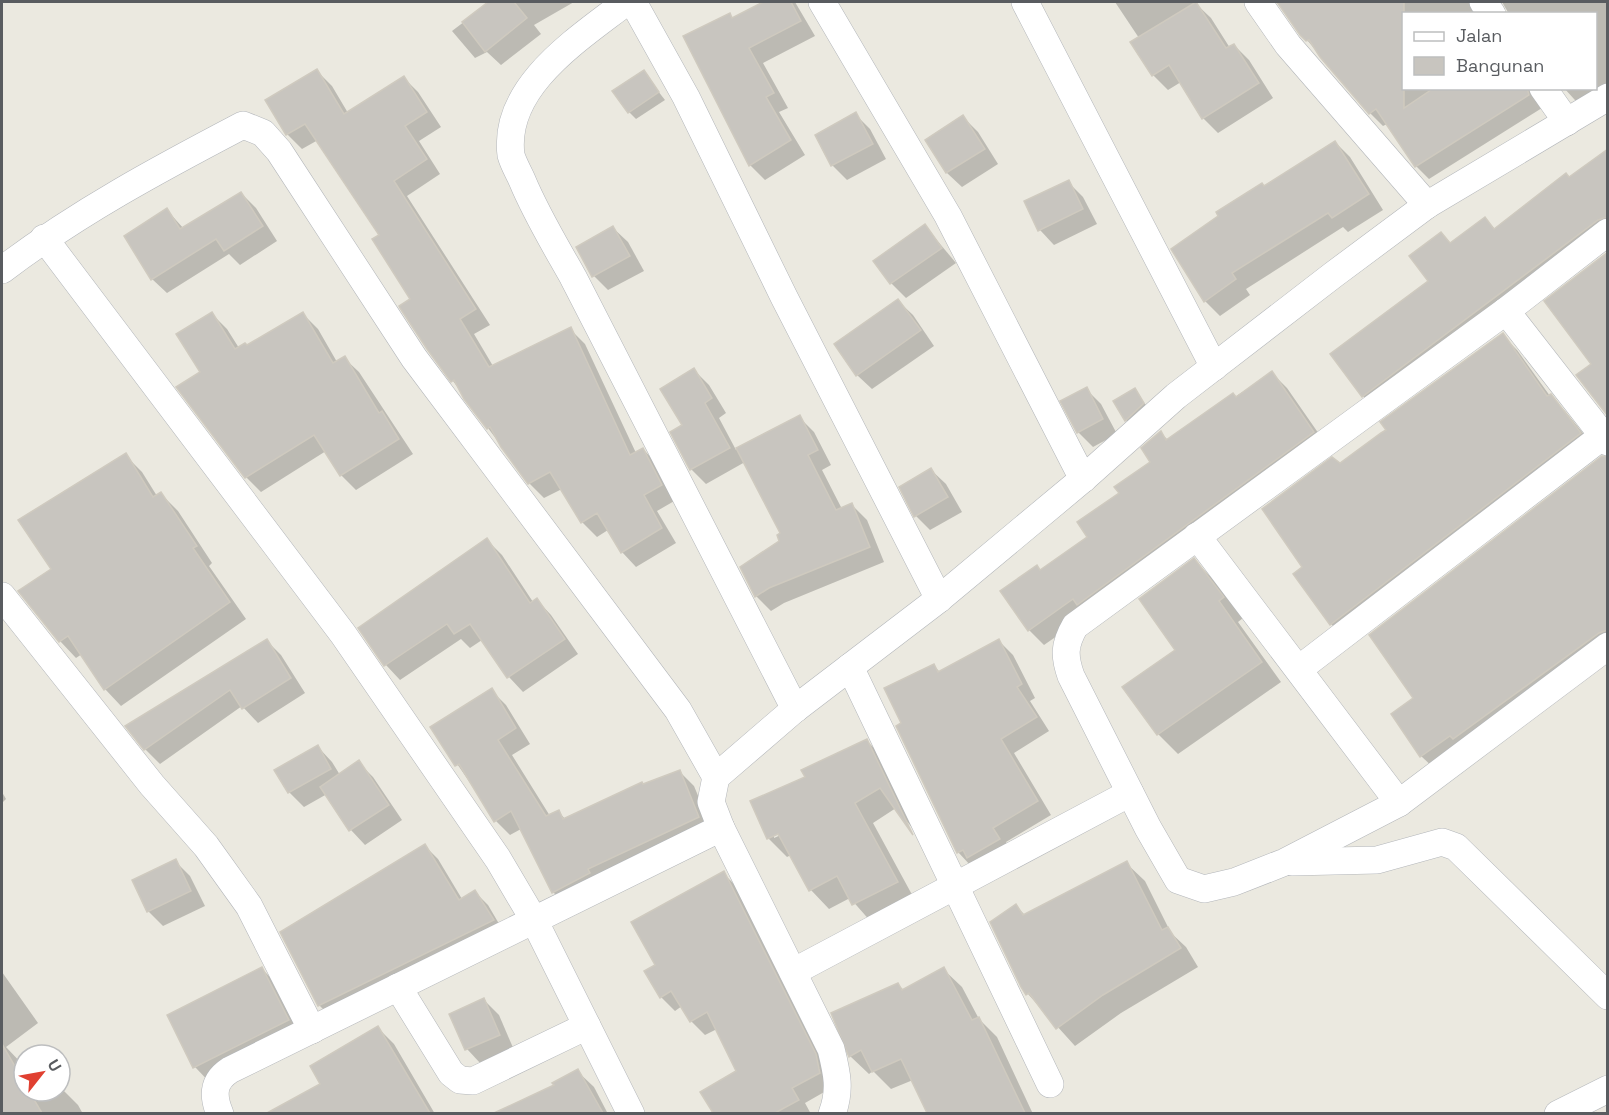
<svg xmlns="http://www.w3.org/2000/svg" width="1609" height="1115" viewBox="0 0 1609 1115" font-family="'Space Grotesk',sans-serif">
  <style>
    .shadow { fill: #0003; fill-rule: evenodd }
    .building { fill: #c8c5bf; stroke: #cfcabf; stroke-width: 1.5 }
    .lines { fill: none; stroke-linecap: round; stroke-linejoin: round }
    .street-casing { stroke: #b3b6ba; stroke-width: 28 }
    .street { stroke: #fff; stroke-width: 27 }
  </style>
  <rect width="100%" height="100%" fill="#ebe9e0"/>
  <g class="shadow">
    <path d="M 490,2 L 574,2 L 534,25 L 541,34 L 501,65 L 487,52 L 475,58 L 452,31 Z"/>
    <path d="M 766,2 L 795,2 L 815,36 L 763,63 L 788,108 L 779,112 L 805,155 L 765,180 L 750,165 L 730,15 L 734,19 Z"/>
    <path d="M 1115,2 L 1194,2 L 1211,18 L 1230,48 L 1234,45 L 1249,60 L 1273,98 L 1218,133 L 1203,118 L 1181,82 L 1168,90 L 1153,75 L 1139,38 Z"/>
    <path d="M 1278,2 L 1490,2 L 1482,14 L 1404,14 L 1404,88 L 1547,88 L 1542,108 L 1429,179 L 1416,166 L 1387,124 L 1383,126 L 1370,113 L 1307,40 Z"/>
    <path d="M 1502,2 L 1608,2 L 1608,96 L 1584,110 L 1564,88 L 1596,88 L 1596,14 L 1509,14 Z"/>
    <path d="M 317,71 L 332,86 L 348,113 L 404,78 L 418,92 L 441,127 L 419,141 L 440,174 L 407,196 L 490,325 L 474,334 L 493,366 L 570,329 L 585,344 L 636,453 L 643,449 L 657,464 L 676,500 L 657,511 L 676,543 L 636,567 L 622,552 L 608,530 L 597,537 L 582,522 L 562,489 L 544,498 L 529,483 L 453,381 L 381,236 L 318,140 L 302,149 L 287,134 L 267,100 Z"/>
    <path d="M 643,72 L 665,100 L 636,119 L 629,112 Z"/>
    <path d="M 855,114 L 870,129 L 886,159 L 847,180 L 832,165 L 817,135 Z"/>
    <path d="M 963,117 L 978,132 L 998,164 L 962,187 L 947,173 L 927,140 Z"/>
    <path d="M 1335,142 L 1350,157 L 1383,210 L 1348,232 L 1343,227 L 1246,289 L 1250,295 L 1220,316 L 1205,301 L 1264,187 Z"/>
    <path d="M 1608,151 L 1608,238 L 1377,411 L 1363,396 L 1430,281 L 1441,234 L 1451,244 L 1485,219 L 1496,230 Z"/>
    <path d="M 1068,182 L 1083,197 L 1097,224 L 1054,245 L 1040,230 Z"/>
    <path d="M 241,193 L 256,208 L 277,241 L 240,265 L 229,254 L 167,293 L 152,279 L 167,210 L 184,229 Z"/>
    <path d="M 925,226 L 956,263 L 906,298 L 891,283 Z"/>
    <path d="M 613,228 L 628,242 L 644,271 L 608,290 L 594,276 Z"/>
    <path d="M 898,301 L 913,315 L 934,346 L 872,389 L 857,375 Z"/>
    <path d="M 212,314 L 227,329 L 239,348 L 247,347 L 303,314 L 318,329 L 337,362 L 344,358 L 359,372 L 413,454 L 356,490 L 341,475 L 326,451 L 261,492 L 246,477 L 178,387 L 202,372 Z"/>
    <path d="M 1502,335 L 1517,350 L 1550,396 L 1565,411 L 1595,448 L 1346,639 L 1331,624 L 1295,574 L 1304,567 L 1340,465 L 1388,430 Z"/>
    <path d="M 694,370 L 709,385 L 726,413 L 719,418 L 736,450 L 799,417 L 814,432 L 831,465 L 822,470 L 842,509 L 852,505 L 867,520 L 884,562 L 784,603 L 771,611 L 756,596 L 741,567 L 781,542 L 782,534 L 745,462 L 706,484 L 691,469 L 685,426 Z"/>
    <path d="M 1272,373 L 1287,388 L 1328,447 L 1044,645 L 1029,630 L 1041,571 L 1090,538 L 1121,493 L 1152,463 L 1161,433 L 1168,440 Z"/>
    <path d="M 1086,389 L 1101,404 L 1117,434 L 1093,447 L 1078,432 Z"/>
    <path d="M 1135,390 L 1150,411 L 1133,427 L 1126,420 Z"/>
    <path d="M 125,455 L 142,472 L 157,496 L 161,494 L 178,511 L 212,563 L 209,566 L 246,619 L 121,706 L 105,689 L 82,654 L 76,658 L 60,641 L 53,570 Z"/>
    <path d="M 1608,459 L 1608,652 L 1436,770 L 1421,756 L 1415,699 Z"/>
    <path d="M 931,470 L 946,484 L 962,512 L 930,530 L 916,516 Z"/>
    <path d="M 487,540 L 502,555 L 533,602 L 537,600 L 551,615 L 578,654 L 523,692 L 509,677 L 482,640 L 470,648 L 461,639 L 400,680 L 386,665 L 360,628 Z"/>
    <path d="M 1194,560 L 1214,580 L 1243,618 L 1238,622 L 1281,682 L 1178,754 L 1158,734 Z"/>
    <path d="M 266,640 L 281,655 L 305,693 L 258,723 L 242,706 L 160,764 L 145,749 Z"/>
    <path d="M 999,641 L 1013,655 L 1035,698 L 1030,701 L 1049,731 L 1014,753 L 1051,815 L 1006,842 L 1012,853 L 971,866 L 958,852 L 903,724 L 934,666 L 940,672 Z"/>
    <path d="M 491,690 L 506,705 L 530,744 L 512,755 L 550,816 L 559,812 L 565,819 L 679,771 L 694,786 L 713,832 L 568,907 L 553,892 L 521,829 L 510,835 L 496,821 L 432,727 Z"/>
    <path d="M 867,741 L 886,760 L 928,847 L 896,808 L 873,823 L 916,902 L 872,923 L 850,898 L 829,909 L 811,890 L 791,855 L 787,857 L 768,838 L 807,777 ZM 785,833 L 774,838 L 774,834 Z"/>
    <path d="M 318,747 L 332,762 L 340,775 L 358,762 L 373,777 L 402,820 L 365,845 L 351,830 L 327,794 L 304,807 L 289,792 Z"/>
    <path d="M 2,792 L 6,799 L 2,803 Z"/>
    <path d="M 425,846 L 438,859 L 462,899 L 475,892 L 488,905 L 505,934 L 332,1018 L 319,1005 Z"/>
    <path d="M 175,861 L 190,876 L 205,906 L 163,926 L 148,911 Z"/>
    <path d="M 1126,863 L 1145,881 L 1171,933 L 1186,947 L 1198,967 L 1121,1013 L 1075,1046 L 1028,994 L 1016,906 L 1025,915 Z"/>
    <path d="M 723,873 L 737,887 L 830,1070 L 833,1087 L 805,1103 L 811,1114 L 715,1114 L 702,1092 L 738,1071 L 717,1029 L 705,1035 L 691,1021 L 682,1006 L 675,1011 L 661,997 L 657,966 Z"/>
    <path d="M 262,969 L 284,991 L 310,1043 L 216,1089 L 195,1067 L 169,1016 Z"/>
    <path d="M 943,969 L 962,987 L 979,1019 L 997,1037 L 1033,1114 L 928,1114 L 913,1080 L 891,1089 L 873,1071 L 869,1074 L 850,1056 L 898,985 L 904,990 Z"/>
    <path d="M 2,972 L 38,1023 L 6,1047 L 24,1066 L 24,1091 L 60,1091 L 60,1087 L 78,1105 L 83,1114 L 2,1114 Z"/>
    <path d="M 484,1000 L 499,1015 L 514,1050 L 481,1064 L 467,1049 L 451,1014 Z"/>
    <path d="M 378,1028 L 394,1044 L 435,1114 L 270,1114 L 322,1084 Z"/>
    <path d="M 577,1071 L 594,1087 L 608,1114 L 505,1114 Z"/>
  </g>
  <g class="building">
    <path d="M 488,2 L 514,2 L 527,18 L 485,52 L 462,22 Z"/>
    <path d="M 763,2 L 791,2 L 801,21 L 749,48 L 774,93 L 766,97 L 791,140 L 749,166 L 683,36 L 730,13 L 732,18 Z"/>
    <path d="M 1196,2 L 1226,48 L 1234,44 L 1259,83 L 1202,119 L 1169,65 L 1152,76 L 1130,42 Z"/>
    <path d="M 1277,2 L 1404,2 L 1404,108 L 1434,88 L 1527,88 L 1529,95 L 1415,167 L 1376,109 L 1369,114 L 1320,57 L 1309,40 L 1306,41 L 1300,35 Z"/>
    <path d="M 317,69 L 344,114 L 404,76 L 427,112 L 405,126 L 427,159 L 394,181 L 476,309 L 460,319 L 489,367 L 571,327 L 630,455 L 643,448 L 662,485 L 644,495 L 662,528 L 621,553 L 597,513 L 581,523 L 550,472 L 528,484 L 501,447 L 490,427 L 487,429 L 464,399 L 454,380 L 451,382 L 427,349 L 400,308 L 399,306 L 410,299 L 372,239 L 379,235 L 305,124 L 286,135 L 265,100 Z"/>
    <path d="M 644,70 L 659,92 L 628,113 L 612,91 Z"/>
    <path d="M 856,112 L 873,144 L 831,166 L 815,135 Z"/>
    <path d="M 963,115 L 985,149 L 946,173 L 925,140 Z"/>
    <path d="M 1335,141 L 1369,194 L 1332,218 L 1328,213 L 1232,273 L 1236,279 L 1204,302 L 1171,249 L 1218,216 L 1216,212 L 1262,183 L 1264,186 Z"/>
    <path d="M 1608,149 L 1608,217 L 1598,220 L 1362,397 L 1330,354 L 1428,281 L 1409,256 L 1441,232 L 1450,243 L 1485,217 L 1494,229 L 1566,173 L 1569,177 Z"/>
    <path d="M 1069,180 L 1083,209 L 1038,231 L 1024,201 Z"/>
    <path d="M 241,192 L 263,226 L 224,251 L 216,239 L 151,280 L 124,236 L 167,208 L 180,229 Z"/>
    <path d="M 925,224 L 942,248 L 890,284 L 873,261 Z"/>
    <path d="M 613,226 L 630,256 L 592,277 L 576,247 Z"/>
    <path d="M 1608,252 L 1608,416 L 1576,375 L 1591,364 L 1544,301 Z"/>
    <path d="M 898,299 L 921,330 L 856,376 L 834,344 Z"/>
    <path d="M 212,312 L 235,349 L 245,343 L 247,345 L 303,312 L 333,363 L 345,356 L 379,413 L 382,411 L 399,439 L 340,476 L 314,435 L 245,478 L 176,387 L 200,372 L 176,334 Z"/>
    <path d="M 1503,333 L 1547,396 L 1551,394 L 1581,433 L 1330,625 L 1293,574 L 1302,567 L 1262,509 L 1332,457 L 1340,463 L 1381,433 L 1386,430 L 1380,422 Z"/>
    <path d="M 694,368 L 712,398 L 705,403 L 730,448 L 690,470 L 670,432 L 682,425 L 660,389 Z"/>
    <path d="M 1272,371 L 1314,432 L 1077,605 L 1073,599 L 1028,631 L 1000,591 L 1037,565 L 1040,570 L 1087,537 L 1077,522 L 1119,493 L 1114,487 L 1150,462 L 1141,448 L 1161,431 L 1166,440 L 1233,393 L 1236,397 Z"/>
    <path d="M 1087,387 L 1103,419 L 1077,433 L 1060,401 Z"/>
    <path d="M 1135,388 L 1144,403 L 1125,421 L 1113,401 Z"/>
    <path d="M 800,415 L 818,450 L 808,455 L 836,510 L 852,503 L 870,547 L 769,588 L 755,597 L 740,567 L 779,541 L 777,535 L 780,533 L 736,448 Z"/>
    <path d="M 126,453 L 153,497 L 161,492 L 197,546 L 193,548 L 230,602 L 104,690 L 68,636 L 59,642 L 18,591 L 51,569 L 18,520 Z"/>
    <path d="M 1602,456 L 1608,457 L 1608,630 L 1599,633 L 1453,739 L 1450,736 L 1420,757 L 1391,714 L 1413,698 L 1369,635 Z"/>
    <path d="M 931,468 L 948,497 L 914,517 L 899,487 Z"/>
    <path d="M 487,538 L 530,603 L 537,598 L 565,639 L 507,678 L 470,624 L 454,634 L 447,624 L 384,666 L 358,628 Z"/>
    <path d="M 1194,558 L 1224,597 L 1219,601 L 1262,662 L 1157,735 L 1122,687 L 1175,650 L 1139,599 Z"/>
    <path d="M 267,639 L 291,678 L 242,709 L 230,690 L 144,750 L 125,726 Z"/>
    <path d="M 999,639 L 1022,684 L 1017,687 L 1037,717 L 1001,739 L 1038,801 L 993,828 L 1000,839 L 967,858 L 963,850 L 957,853 L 896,726 L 901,723 L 884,688 L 934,664 L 938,672 Z"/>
    <path d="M 492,688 L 516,728 L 498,740 L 546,816 L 559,810 L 563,819 L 642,782 L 643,784 L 680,770 L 699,817 L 588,869 L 590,873 L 552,893 L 511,811 L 494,822 L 459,764 L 455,766 L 430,727 Z"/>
    <path d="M 867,739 L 913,835 L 880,788 L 855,803 L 898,882 L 852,905 L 837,876 L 809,891 L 778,834 L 767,839 L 750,801 L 805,777 L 801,770 Z"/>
    <path d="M 318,745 L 331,769 L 288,793 L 274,770 Z"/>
    <path d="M 359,760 L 389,805 L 349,831 L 320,787 Z"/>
    <path d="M 425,844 L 459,900 L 475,890 L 494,920 L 318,1006 L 280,932 Z"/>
    <path d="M 176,859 L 191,891 L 147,912 L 132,880 Z"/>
    <path d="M 1127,861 L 1162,930 L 1168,927 L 1181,948 L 1103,995 L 1056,1029 L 1029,993 L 1026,995 L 1021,987 L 990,922 L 1016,904 L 1023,915 Z"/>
    <path d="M 724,871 L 816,1054 L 819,1069 L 820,1073 L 792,1088 L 799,1100 L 775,1113 L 713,1113 L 700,1092 L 736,1071 L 707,1012 L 690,1022 L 671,991 L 660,998 L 644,971 L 655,965 L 631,922 Z"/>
    <path d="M 262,967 L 289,1020 L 193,1068 L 167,1015 Z"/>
    <path d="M 944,967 L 972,1020 L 979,1017 L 1025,1113 L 927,1113 L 901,1059 L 872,1072 L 861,1050 L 849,1057 L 831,1013 L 898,983 L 902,990 Z"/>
    <path d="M 484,998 L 500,1035 L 465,1050 L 449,1014 Z"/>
    <path d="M 378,1026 L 430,1113 L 267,1113 L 320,1084 L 310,1066 Z"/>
    <path d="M 2,1044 L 24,1082 L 24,1091 L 29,1091 L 42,1113 L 2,1113 Z"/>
    <path d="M 578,1069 L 603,1113 L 494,1113 L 554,1085 L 552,1083 Z"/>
  </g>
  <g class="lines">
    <g class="street-casing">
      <g id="street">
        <path d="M 626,2 C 580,38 502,86 511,155 C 513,163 519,173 522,180 C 536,214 555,245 573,277 L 795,709"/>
        <path d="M 633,2 L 686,97 L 784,297 L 939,599"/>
        <path d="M 822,2 L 948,216 L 1083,479"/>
        <path d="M 1025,2 L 1214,367"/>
        <path d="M 1258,2 L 1288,45 L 1427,205"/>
        <path d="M 1483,2 L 1492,14"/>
        <path d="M 1543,88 L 1567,122"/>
        <path d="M 1608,232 L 1506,311 L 1075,626 C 1064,645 1064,656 1071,676 L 1148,828 L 1178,880 L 1204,889 L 1234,882 L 1285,862 L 1399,803 L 1608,646"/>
        <path d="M 44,238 L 343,634 L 498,859 L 534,920 L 631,1114"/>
        <path d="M 2,270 C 77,213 159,169 243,125 L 263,133 L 279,151 L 414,358 L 678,710 L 716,777"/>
        <path d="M 1506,311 L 1608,442"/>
        <path d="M 1197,536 L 1399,803"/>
        <path d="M 2,596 L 152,785 L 206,846 L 249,906 L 312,1030"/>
        <path d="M 850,667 L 1050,1084"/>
        <path d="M 1299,669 L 1608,432"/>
        <path d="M 1292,862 L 1377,860 L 1442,842 L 1456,847 L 1608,996"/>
        <path d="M 793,972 L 1130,793"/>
        <path d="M 398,987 L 451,1073 L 460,1080 L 473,1081 L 587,1026"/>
        <path d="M 220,1114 C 212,1095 213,1081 230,1070 L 721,828"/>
        <path d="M 832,1114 C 841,1090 837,1073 831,1049 L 721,828 L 711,802 L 716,777 L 795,709 L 939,599 L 1083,479 L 1176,396 L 1333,275 L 1427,205 L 1608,97"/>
        <path d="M 1558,1114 L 1608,1089"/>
      </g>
    </g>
    <use href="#street" class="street"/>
  </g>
  <rect width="1609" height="1115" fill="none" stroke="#595c60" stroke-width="6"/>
  <rect x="1402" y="12" width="195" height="78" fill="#ffffff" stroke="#bdbebf" stroke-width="1.5"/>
  <rect x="1414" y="32" width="30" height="9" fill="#ffffff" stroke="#bdbebf" stroke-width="1.5"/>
  <text x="1456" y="42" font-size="18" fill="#595c60">Jalan</text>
  <rect x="1414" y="57" width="30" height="18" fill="#c8c5bf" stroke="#bdbebf" stroke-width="1.5"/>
  <text x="1456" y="72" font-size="18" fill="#595c60">Bangunan</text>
  <g transform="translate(42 1073) rotate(59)"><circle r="28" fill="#ffffff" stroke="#bdbebf" stroke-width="1.5"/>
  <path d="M0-4.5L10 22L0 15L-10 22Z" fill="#e04031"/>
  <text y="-9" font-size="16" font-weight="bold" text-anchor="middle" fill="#595c60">U</text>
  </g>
</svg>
